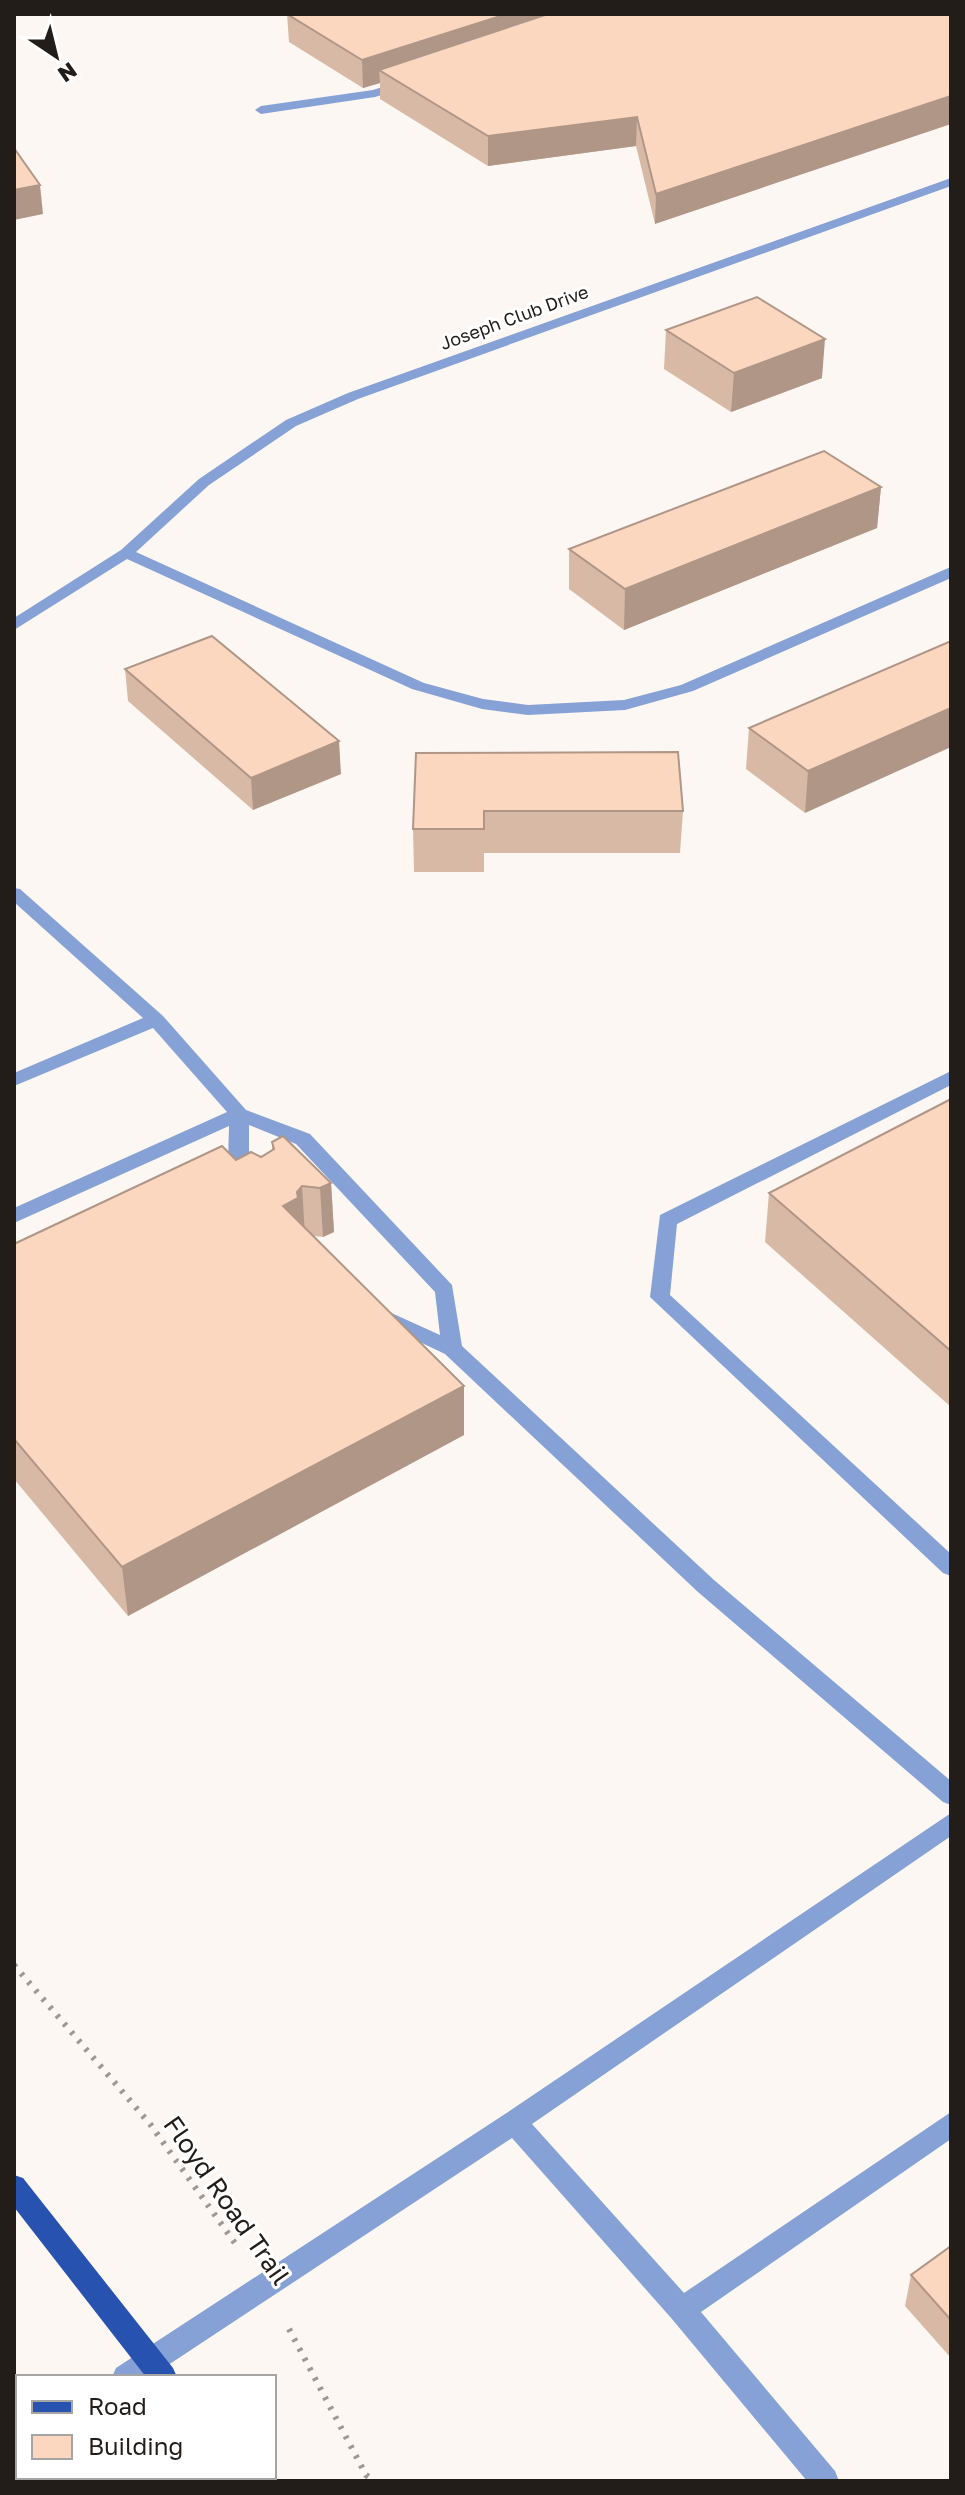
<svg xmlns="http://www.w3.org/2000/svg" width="965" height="2495" viewBox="0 0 965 2495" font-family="'Golos Text',sans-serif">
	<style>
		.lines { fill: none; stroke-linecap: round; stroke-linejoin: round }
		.path { stroke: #9e9894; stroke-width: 6; stroke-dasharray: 3 8; stroke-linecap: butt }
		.minor { fill: #85a1d5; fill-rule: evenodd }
		.major { fill: #2752b0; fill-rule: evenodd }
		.wall { fill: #d8b9a5 }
		.shaded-wall { fill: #b09686 }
		.building { fill: #fbd7c0; stroke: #b09686; stroke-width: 2 }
		.labels { text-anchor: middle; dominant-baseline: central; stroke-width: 6; stroke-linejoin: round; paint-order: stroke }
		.far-street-label { font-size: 18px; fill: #221d19; stroke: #fff }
		.near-street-label { font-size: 26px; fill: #221d19; stroke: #fff }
	</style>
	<rect width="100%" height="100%" fill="#fdf7f3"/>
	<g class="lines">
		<!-- path -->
		<g class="path">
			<path d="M 14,1965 L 150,2124 L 237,2246"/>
			<path d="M 289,2329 L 366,2475 L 374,2481"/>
		</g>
		<!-- minor -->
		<g class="minor">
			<path d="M 404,80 L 408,81 L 408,87 L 375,97 L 261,114 L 255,110 L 261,106 L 373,90 Z"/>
			<path d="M 951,178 L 951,186 L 358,399 L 296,426 L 209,485 L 136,552 L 424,683 L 483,699 L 528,705 L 624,700 L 681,685 L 946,569 L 951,567 L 951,578 L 693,691 L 625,710 L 528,715 L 482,709 L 412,689 L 127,559 L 14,630 L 14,618 L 121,550 L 199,479 L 286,420 L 348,393 Z"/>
			<path d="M 14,888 L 20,889 L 163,1016 L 246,1110 L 310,1134 L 452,1285 L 462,1346 L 714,1580 L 951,1781 L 951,1805 L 943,1802 L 698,1592 L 445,1354 L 380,1323 L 377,1318 L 387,1311 L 440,1335 L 435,1292 L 296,1144 L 249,1125 L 249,1167 L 260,1181 L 250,1188 C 223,1180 229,1148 229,1126 L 14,1223 L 14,1208 L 227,1112 L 153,1028 L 14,1086 L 14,1073 L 143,1018 L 14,902 Z"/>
			<path d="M 951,1071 L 951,1085 L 677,1224 L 670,1295 L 951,1554 L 951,1576 L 943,1573 L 650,1297 L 660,1215 Z"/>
			<path d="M 951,1813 L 951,1836 L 532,2124 L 684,2293 L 951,2112 L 951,2139 L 701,2312 L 835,2471 L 839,2481 L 807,2481 L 672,2319 L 512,2138 L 150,2377 L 112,2377 L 116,2368 L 505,2114 Z"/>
			<path d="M 18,2435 L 18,2464 L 14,2466 L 14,2437 Z"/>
		</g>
		<!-- major -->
		<g class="major">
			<path d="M 14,2175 L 23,2178 L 173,2368 L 177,2377 L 146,2377 L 14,2207 Z"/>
			<path d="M 14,2392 L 18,2393 L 18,2424 L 14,2423 Z"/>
			<path d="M 53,2477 L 82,2477 L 84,2481 L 55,2481 Z"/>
			<path d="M 227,2477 L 256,2477 L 258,2481 L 229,2481 Z"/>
		</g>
	</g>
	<!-- wall -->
	<g class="wall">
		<path d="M 287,14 L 951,14 L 655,224 L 636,146 L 488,166 L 380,99 L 380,83 L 363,88 L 289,42 Z"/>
		<path d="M 666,330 L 822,378 L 731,412 L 664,369 Z"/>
		<path d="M 881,487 L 877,528 L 624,630 L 569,589 L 569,549 Z"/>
		<path d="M 951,641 L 805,813 L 746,769 L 749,728 Z"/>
		<path d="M 125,669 L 341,774 L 253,810 L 128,701 Z"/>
		<path d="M 416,753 L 683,811 L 680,853 L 484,853 L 484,872 L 414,872 L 413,829 Z"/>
		<path d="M 951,1099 L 951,1407 L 765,1242 L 769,1193 Z"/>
		<path d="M 272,1142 L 331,1183 L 334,1232 L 323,1237 L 314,1236 L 464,1435 L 128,1616 L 14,1479 L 14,1244 L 236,1160 L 261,1157 L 272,1150 Z"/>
		<path d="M 951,2246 L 951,2358 L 905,2306 L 911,2275 Z"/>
	</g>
	<!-- shaded-wall -->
	<g class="shaded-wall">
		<path d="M 507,14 L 595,14 L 379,70 L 380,83 L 363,88 L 362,60 Z"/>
		<path d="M 951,96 L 951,124 L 655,224 L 656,194 Z"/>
		<path d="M 637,117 L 636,146 L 488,166 L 488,136 Z"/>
		<path d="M 40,185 L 43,214 L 14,220 L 14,190 Z"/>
		<path d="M 825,339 L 822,378 L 731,412 L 734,373 Z"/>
		<path d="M 881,487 L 877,528 L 624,630 L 625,589 Z"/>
		<path d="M 951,708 L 951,747 L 805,813 L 808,771 Z"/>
		<path d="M 339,741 L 341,774 L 253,810 L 251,778 Z"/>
		<path d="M 331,1183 L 334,1232 L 323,1237 L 320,1188 Z"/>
		<path d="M 302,1186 L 305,1235 L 283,1206 Z"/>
		<path d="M 464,1386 L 464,1435 L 128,1616 L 122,1567 Z"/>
	</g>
	<!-- building -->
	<g class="building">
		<path d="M 287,14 L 507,14 L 362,60 Z"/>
		<path d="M 548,14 L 951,14 L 951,96 L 656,194 L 637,117 L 488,136 L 379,70 Z"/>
		<path d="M 14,148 L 40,185 L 14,190 Z"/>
		<path d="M 757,297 L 825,339 L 734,373 L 666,330 Z"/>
		<path d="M 824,451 L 881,487 L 625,589 L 569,549 Z"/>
		<path d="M 212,636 L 339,741 L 251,778 L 125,669 Z"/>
		<path d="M 951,641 L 951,708 L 808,771 L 749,728 Z"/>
		<path d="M 678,752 L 683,811 L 484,811 L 484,829 L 413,829 L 416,753 Z"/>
		<path d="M 951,1099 L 951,1351 L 769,1193 Z"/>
		<path d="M 283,1136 L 331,1183 L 320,1188 L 302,1186 L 297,1192 L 298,1198 L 283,1206 L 464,1386 L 122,1567 L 14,1439 L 14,1244 L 222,1146 L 236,1160 L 251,1152 L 261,1157 L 274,1149 L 272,1142 Z"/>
		<path d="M 951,2246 L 951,2320 L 911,2275 Z"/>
	</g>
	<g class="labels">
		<!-- far-street labels -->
		<g class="far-street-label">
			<text transform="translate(514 317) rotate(-20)">Joseph Club Drive</text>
		</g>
		<!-- near-street labels -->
		<g class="near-street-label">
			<text transform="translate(227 2200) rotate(55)">Floyd Road Trail</text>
		</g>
	</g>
	<!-- border -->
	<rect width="965" height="2495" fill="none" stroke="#221d19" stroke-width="32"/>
	<!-- legend -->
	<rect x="16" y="2375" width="260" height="104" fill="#ffffff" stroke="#a7a5a3" stroke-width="2"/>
	<rect x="32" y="2401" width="40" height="12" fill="#2752b0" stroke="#a7a5a3" stroke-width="2"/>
	<text x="88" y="2415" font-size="24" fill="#221d19">Road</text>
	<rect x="32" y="2435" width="40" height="24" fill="#fbd7c0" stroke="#a7a5a3" stroke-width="2"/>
	<text x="88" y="2455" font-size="24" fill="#221d19">Building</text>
	<!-- north arrow -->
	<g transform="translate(56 56) rotate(145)" stroke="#ffffff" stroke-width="6" paint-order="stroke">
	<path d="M0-6L14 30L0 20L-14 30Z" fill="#221d19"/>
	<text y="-12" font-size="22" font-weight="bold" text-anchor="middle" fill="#221d19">N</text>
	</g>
</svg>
